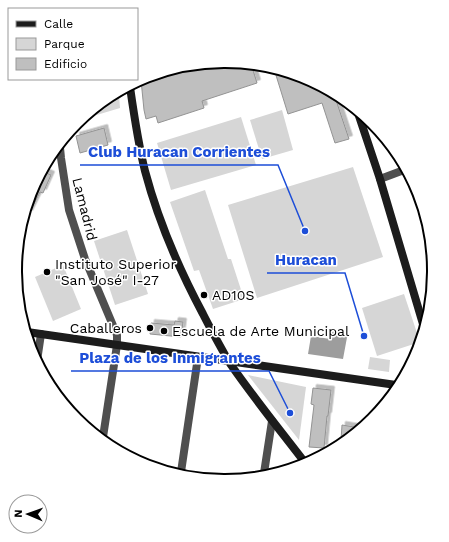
<svg xmlns="http://www.w3.org/2000/svg" width="449" height="542" viewBox="0 0 449 542" font-family="'Work Sans',sans-serif">
	<style>
		.green { fill: #d6d6d6 }
		.water { fill: #9d9d9d }
		.building { fill: #bfbfbf; stroke: #939393; filter: url(#shadow) }
		.lines { fill: none; stroke-linecap: round; stroke-linejoin: round }
		.street { stroke: #4f4f4f; stroke-width: 8 }
		.secondary { stroke: #1c1c1c; stroke-width: 8 }
		.poi-dot { fill: #000; stroke: #fff; stroke-width: 1.5 }
		.labels { text-anchor: middle; dominant-baseline: central; stroke-width: 3; stroke-linejoin: round; paint-order: stroke }
		.street-label { font-size: 14px; fill: #000; stroke: #fff }
		.poi-label { font-size: 14px; fill: #000; stroke: #fff; text-anchor: start }
		.rim { fill: none; stroke: #000; stroke-width: 2 }
		.leader { fill: none; stroke: #1d4ed8; stroke-width: 1.5 }
		.callout-dot { fill: #1d4ed8; stroke: #fff; stroke-width: 1.5 }
		.callout-label { font-size: 15px; text-anchor: middle; font-weight: bold; fill: #1d4ed8; stroke: #fff; stroke-width: 3; stroke-linejoin: round; paint-order: stroke }
	</style>
	<defs>
		<filter id="shadow"><feDropShadow dx="3.5" dy="-3.5" stdDeviation="0" flood-color="#0004"/></filter>
	</defs>
	<rect width="100%" height="100%" fill="#fff"/>
	<!-- green -->
	<g class="green">
		<path d="M 119,95 L 120,108 L 80,120 Z"/>
		<path d="M 282,110 L 293,150 L 262,159 L 250,120 Z"/>
		<path d="M 241,117 L 256,165 L 171,190 L 157,143 Z"/>
		<path d="M 353,167 L 383,257 L 257,298 L 228,205 Z"/>
		<path d="M 205,190 L 228,259 L 231,259 L 244,299 L 213,309 L 199,270 L 194,271 L 170,202 Z"/>
		<path d="M 127,230 L 148,294 L 115,305 L 94,241 Z"/>
		<path d="M 63,265 L 81,309 L 53,321 L 35,277 Z"/>
		<path d="M 404,294 L 420,342 L 377,356 L 362,308 Z"/>
		<path d="M 370,357 L 390,360 L 389,372 L 368,369 Z"/>
		<path d="M 248,375 L 306,387 L 299,440 Z"/>
	</g>
	<!-- water -->
	<path class="water" d="M 337,330 L 348,332 L 343,359 L 308,354 L 311,336 L 330,339 L 332,332 Z"/>
	<!-- building -->
	<g class="building">
		<path d="M 225,62 L 252,67 L 257,83 L 202,101 L 204,108 L 158,123 L 156,116 L 146,119 L 144,110 L 141,80 L 145,77 Z"/>
		<path d="M 275,72 L 305,78 L 335,97 L 349,139 L 335,143 L 322,103 L 288,114 Z"/>
		<path d="M 104,128 L 108,145 L 80,153 L 76,136 Z"/>
		<path d="M 44,172 L 51,175 L 43,193 L 40,192 L 29,214 L 27,213 L 31,191 Z"/>
		<path d="M 175,321 L 183,322 L 181,337 L 150,334 L 151,323 L 174,325 Z"/>
		<path d="M 313,388 L 331,390 L 328,416 L 327,416 L 324,448 L 309,447 L 314,405 L 311,404 Z"/>
		<path d="M 342,425 L 360,428 L 341,440 Z"/>
	</g>
	<g class="lines">
		<!-- street -->
		<g class="street">
			<path d="M 60,148 L 61,158 L 69,210 L 85,259 L 117,335 L 117,345 L 103,437"/>
			<path d="M 380,179 L 404,170"/>
			<path d="M 37,361 L 41,334"/>
			<path d="M 181,472 L 198,357"/>
			<path d="M 264,473 L 272,421"/>
		</g>
		<!-- secondary -->
		<g class="secondary">
			<path d="M 130,87 C 134,115 138,143 145,171 C 158,220 179,269 203,314 C 211,330 220,346 229,362 C 253,397 280,430 306,464"/>
			<path d="M 358,113 L 380,179 L 423,324"/>
			<path d="M 27,332 L 396,385"/>
		</g>
	</g>
	<!-- markers -->
	<g class="poi-dot">
		<circle cx="47" cy="272" r="4"/>
		<circle cx="204" cy="295" r="4"/>
		<circle cx="150" cy="328" r="4"/>
		<circle cx="164" cy="331" r="4"/>
	</g>
	<g class="labels">
		<!-- street labels -->
		<g class="street-label">
			<text transform="translate(85 209) rotate(76)">Lamadrid</text>
		</g>
		<!-- poi labels -->
		<g class="poi-label">
			<text x="55" y="264">Instituto Superior<tspan x="55" dy="16">"San José" I-27</tspan></text>
			<text x="212" y="295">AD10S</text>
			<text x="142" y="328" text-anchor="end">Caballeros</text>
			<text x="172" y="331">Escuela de Arte Municipal</text>
		</g>
	</g>
	<!-- crop -->
	<path d="M0 0H449V542H0ZM224 68H225A202 202 0 0 1 427 270V272A202 202 0 0 1 225 474H224A202 202 0 0 1 22 272V270A202 202 0 0 1 224 68Z" fill="#fff" fill-rule="evenodd"/>
	<path class="rim" d="M224 68H225A202 202 0 0 1 427 270V272A202 202 0 0 1 225 474H224A202 202 0 0 1 22 272V270A202 202 0 0 1 224 68Z"/>
	<!-- callouts -->
	<path class="leader" d="M305 231L278 165H80M364 336L345 273H267M290 413L269 371H71"/>
	<g class="callout-dot">
		<circle cx="305" cy="231" r="4"/>
		<circle cx="364" cy="336" r="4"/>
		<circle cx="290" cy="413" r="4"/>
	</g>
	<g class="callout-label">
		<text x="179" y="157">Club Huracan Corrientes</text>
		<text x="306" y="265">Huracan</text>
		<text x="170" y="363">Plaza de los Inmigrantes</text>
	</g>
	<!-- legend -->
	<rect x="8" y="8" width="130" height="72" fill="#ffffff" stroke="#999999"/>
	<rect x="16" y="21" width="20" height="6" fill="#1c1c1c" stroke="#999999"/>
	<text x="44" y="28" font-size="12" fill="#000000">Calle</text>
	<rect x="16" y="38" width="20" height="12" fill="#d6d6d6" stroke="#999999"/>
	<text x="44" y="48" font-size="12" fill="#000000">Parque</text>
	<rect x="16" y="58" width="20" height="12" fill="#bfbfbf" stroke="#999999"/>
	<text x="44" y="68" font-size="12" fill="#000000">Edificio</text>
	<!-- north arrow -->
	<g transform="translate(28 514) rotate(272)"><circle r="19" fill="#ffffff" stroke="#999999"/>
	<path d="M0-3L7 15L0 10L-7 15Z" fill="#000000"/>
	<text y="-6" font-size="11" font-weight="bold" text-anchor="middle" fill="#000000">N</text>
	</g>
</svg>
